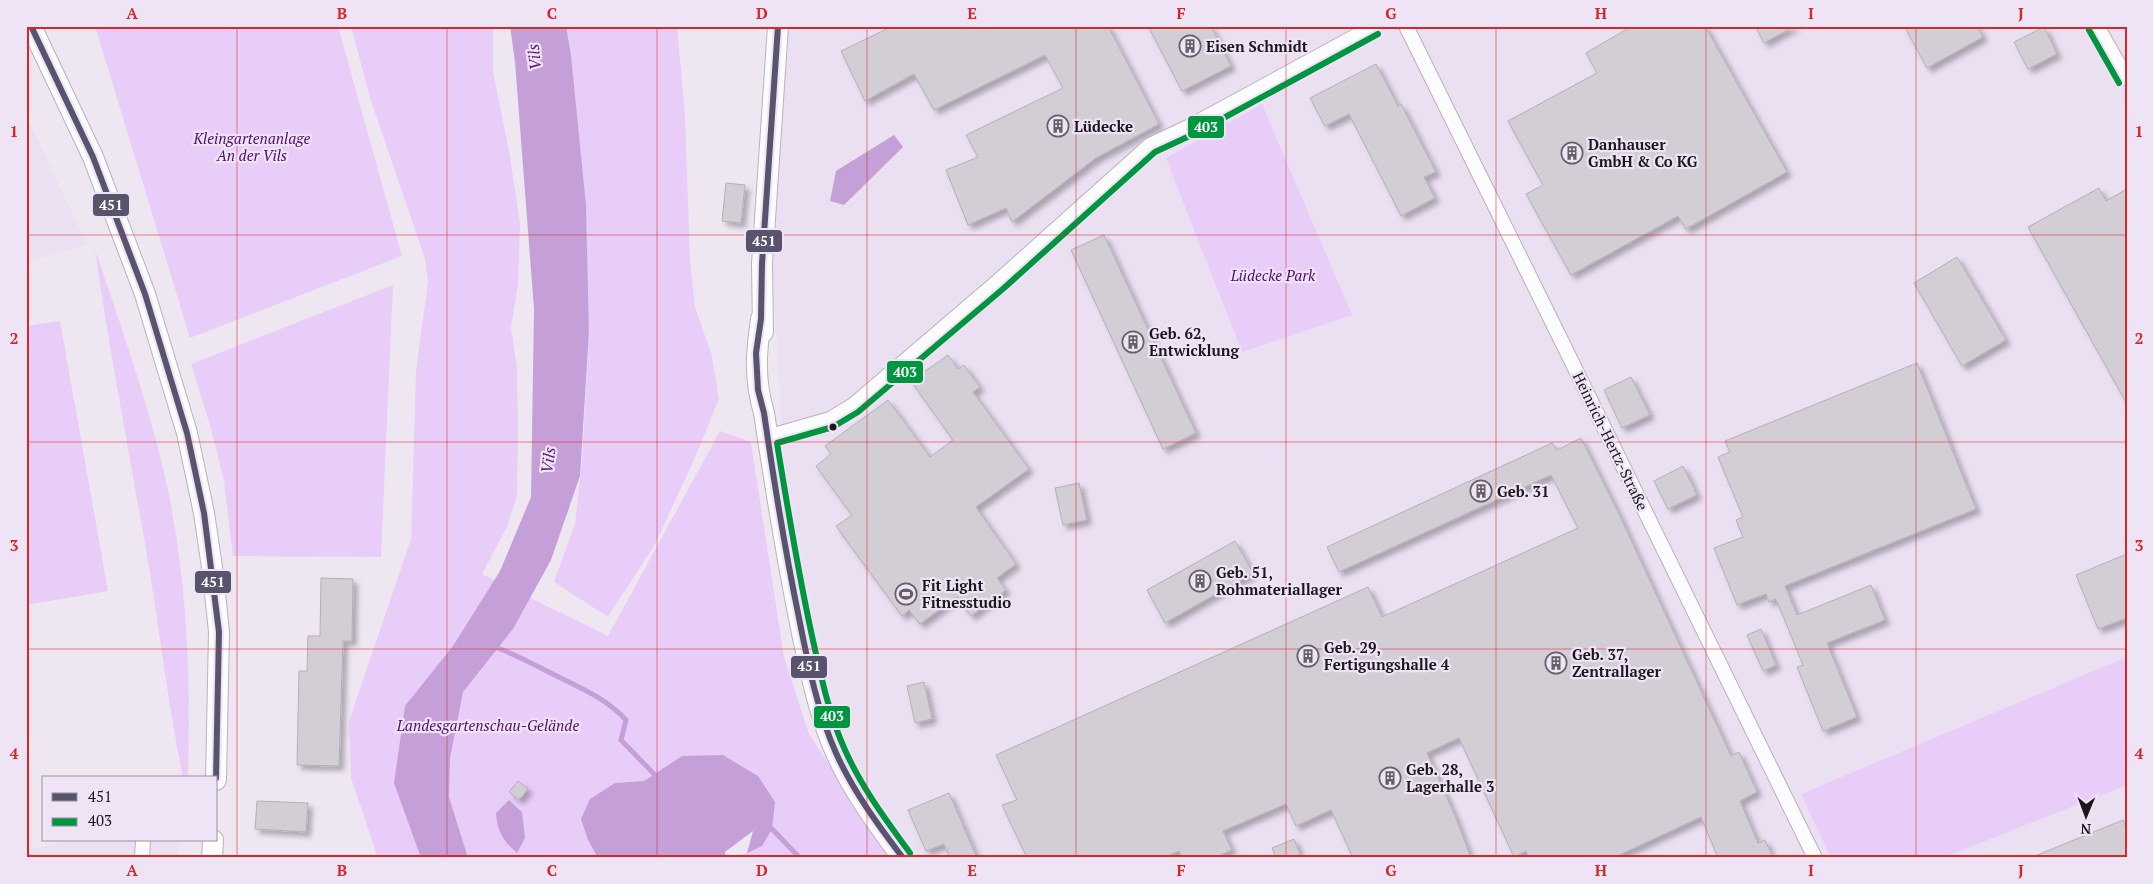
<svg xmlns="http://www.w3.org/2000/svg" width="2153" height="884" viewBox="0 0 2153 884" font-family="'PT Serif',serif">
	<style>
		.built { fill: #ebdff2 }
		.green { fill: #e9cdf9 }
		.water { fill: #c59fd8 }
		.pier { fill: #eee7f2 }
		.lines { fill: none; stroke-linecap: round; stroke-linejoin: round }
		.stream { stroke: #c59fd8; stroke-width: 5 }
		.building { fill: #d3ced6; stroke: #b4afb7; filter: url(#shadow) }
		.street-casing { stroke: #b8b3bb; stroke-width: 16 }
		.secondary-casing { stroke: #b8b3bb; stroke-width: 22 }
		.street { stroke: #fcfbfd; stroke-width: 14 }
		.secondary { stroke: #fcfbfd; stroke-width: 20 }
		.bus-1-casing { stroke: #efe3f6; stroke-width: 10 }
		.bus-2-casing { stroke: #efe3f6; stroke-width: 10 }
		.bus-1 { stroke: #59546d; stroke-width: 6 }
		.bus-2 { stroke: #00963f; stroke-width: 6 }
		.grid { fill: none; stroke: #d62828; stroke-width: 1; stroke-opacity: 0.55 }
		.bus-dot { fill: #1b171d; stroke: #efe3f6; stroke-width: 2 }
		.labels { text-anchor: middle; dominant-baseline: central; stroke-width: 4.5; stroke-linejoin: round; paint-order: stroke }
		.poi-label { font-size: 15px; font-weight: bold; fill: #1b171d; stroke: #efe3f6; text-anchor: start }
		.park-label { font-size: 15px; font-style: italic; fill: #520d6d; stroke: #efe3f6 }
		.street-label { font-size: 15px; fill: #1b171d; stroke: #efe3f6 }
		.water-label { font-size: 16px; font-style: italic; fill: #581673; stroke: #efe3f6 }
		.line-badge { stroke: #efe3f6; stroke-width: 2 }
		.badge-label { font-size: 14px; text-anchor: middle; font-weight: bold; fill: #fff }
		.neatline { fill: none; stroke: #d62828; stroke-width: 2 }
		.grid-label { font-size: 16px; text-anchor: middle; font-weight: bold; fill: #d62828 }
	</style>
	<defs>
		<filter id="shadow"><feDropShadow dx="4.5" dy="4.5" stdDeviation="2.5" flood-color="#0004"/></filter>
	</defs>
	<rect width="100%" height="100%" fill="#eee7f2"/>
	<!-- built -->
	<g class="built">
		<path d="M 789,26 L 2127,26 L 2127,858 L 910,858 L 872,809 L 819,672 L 784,471 L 772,256 Z"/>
		<path d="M 26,115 L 87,245 L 26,262 Z"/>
		<path d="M 72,840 L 180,840 L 178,858 L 26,858 L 26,850 Z"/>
	</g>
	<!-- green -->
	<g class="green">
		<path d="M 95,26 L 338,26 L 402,256 L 190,338 Z"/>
		<path d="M 351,26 L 493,26 L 493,72 L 509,151 L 520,223 L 518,285 L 511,328 L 517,367 L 518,434 L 517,496 L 507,527 L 482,574 L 608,636 L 720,431 L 751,442 L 784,657 L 809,734 L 863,816 L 895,858 L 378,858 L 351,778 L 349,721 L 411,539 L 416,371 L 428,282 L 425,259 L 370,98 Z"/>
		<path d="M 566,26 L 677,26 L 685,115 L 690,260 L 695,307 L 712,356 L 719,399 L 694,460 L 655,544 L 608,617 L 554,582 L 575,524 L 582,461 L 589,331 L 586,205 L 571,55 Z"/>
		<path d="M 1262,104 L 1352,315 L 1242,352 L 1166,158 Z"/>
		<path d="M 95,250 C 120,323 146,396 164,472 C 187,572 191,675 188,778 L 183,778 C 167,699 158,618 144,538 C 127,442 109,347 95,250 Z"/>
		<path d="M 393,285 L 381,557 L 233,556 L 224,481 L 211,429 L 191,364 Z"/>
		<path d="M 60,321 L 108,591 L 26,605 L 26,326 Z"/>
		<path d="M 2127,657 L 2127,785 L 1942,858 L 1831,858 L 1801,794 Z"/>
	</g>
	<!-- water -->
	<g class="water">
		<path d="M 510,26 L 566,26 L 571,55 L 586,205 L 589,331 L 580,476 L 551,560 L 513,629 L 463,692 L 450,758 L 449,797 L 468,858 L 421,858 L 394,783 L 405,706 L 453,646 L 500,571 L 531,497 L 534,309 L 515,62 Z"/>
		<path d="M 894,135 L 903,147 L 844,205 L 830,201 L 836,171 Z"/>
		<path d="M 723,755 L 758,776 L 775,802 L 772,829 L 762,846 L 737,858 L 598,858 L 588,840 L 581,819 L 590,799 L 615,783 L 644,781 L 682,756 Z"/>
		<path d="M 509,800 L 522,812 L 525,838 L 517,853 C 503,841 497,831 496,813 Z"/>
	</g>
	<!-- pier -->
	<path class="pier" d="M 753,831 L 747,853 L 737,858 L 726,858 L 725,852 Z"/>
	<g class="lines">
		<!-- stream -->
		<g class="stream">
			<path d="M 492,646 C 510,652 525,660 541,668 C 571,684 603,695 626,720 L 621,740 L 654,774"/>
			<path d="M 772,829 L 800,858"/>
		</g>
	</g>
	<!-- building -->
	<g class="building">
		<path d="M 893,26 L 1108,26 L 1159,124 L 1096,158 L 1012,222 L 1006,208 L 968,225 L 946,170 L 978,157 L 966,135 L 1063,88 L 1045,55 L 934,110 L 914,74 L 865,101 L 841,51 Z"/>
		<path d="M 1148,26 L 1211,26 L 1231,66 L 1182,91 Z"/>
		<path d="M 1632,26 L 1705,26 L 1787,172 L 1686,229 L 1678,216 L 1571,275 L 1526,194 L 1543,185 L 1508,121 L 1597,73 L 1586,53 Z"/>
		<path d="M 1755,26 L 1795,26 L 1764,43 Z"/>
		<path d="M 1904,26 L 1977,26 L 1983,37 L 1927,68 Z"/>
		<path d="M 2044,27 L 2057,54 L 2028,69 L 2014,42 Z"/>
		<path d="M 1376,64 L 1398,106 L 1401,104 L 1436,172 L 1424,177 L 1435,198 L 1401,216 L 1349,114 L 1325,126 L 1310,98 Z"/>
		<path d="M 726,183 L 745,185 L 741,223 L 722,221 Z"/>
		<path d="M 2099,188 L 2106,201 L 2127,189 L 2127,404 L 2028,227 Z"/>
		<path d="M 1104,235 L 1196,433 L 1163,449 L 1071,250 Z"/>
		<path d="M 1957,257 L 2006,340 L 1962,366 L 1914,283 Z"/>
		<path d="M 948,355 L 958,369 L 964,365 L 980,387 L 973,392 L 1029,469 L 976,507 L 1016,564 L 997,578 L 1006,590 L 971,616 L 957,597 L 920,624 L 909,610 L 902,616 L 836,526 L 852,515 L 816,466 L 831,454 L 825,446 L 888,400 L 930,457 L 953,440 L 911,381 Z"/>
		<path d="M 1917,363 L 1976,509 L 1785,586 L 1797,615 L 1871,585 L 1885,620 L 1827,643 L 1857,717 L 1823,731 L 1797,667 L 1803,665 L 1776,599 L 1769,602 L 1766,594 L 1737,605 L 1714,548 L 1743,537 L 1736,520 L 1743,517 L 1718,457 L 1730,452 L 1725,441 Z"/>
		<path d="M 1631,377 L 1650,415 L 1622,428 L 1604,390 Z"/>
		<path d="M 1581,438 L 1619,514 L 1731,756 L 1739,752 L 1757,792 L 1740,801 L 1758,843 L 1765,840 L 1773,858 L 1718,858 L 1701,817 L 1613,858 L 1529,858 L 1526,851 L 1514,857 L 1459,738 L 1427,753 L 1455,816 L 1471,858 L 1353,858 L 1331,810 L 1296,826 L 1286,804 L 1223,831 L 1232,850 L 1214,858 L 1182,858 L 1179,851 L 1163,858 L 1027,858 L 1002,805 L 1017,800 L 996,755 L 1368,587 L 1382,617 L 1578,528 L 1551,475 L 1339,572 L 1327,547 L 1552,443 L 1557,450 Z"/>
		<path d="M 1683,466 L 1697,495 L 1668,509 L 1654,481 Z"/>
		<path d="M 1079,483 L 1087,520 L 1063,525 L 1055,488 Z"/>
		<path d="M 1235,541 L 1253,573 L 1165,623 L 1147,590 Z"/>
		<path d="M 2127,554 L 2127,618 L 2098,629 L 2076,575 Z"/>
		<path d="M 321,578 L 353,579 L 352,641 L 343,641 L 339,766 L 297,765 L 299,671 L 307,671 L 308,636 L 320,636 Z"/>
		<path d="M 1761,629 L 1776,665 L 1763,671 L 1747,635 Z"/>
		<path d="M 924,682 L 932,719 L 915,723 L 907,686 Z"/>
		<path d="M 518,781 L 528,789 L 519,800 L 509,792 Z"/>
		<path d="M 949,793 L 977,858 L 950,858 L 944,844 L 926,851 L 908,810 Z"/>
		<path d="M 257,801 L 308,803 L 306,832 L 255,829 Z"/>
		<path d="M 2123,820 L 2127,830 L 2127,858 L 2030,858 Z"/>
		<path d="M 1294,839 L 1300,854 L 1292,858 L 1276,858 L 1272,848 Z"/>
	</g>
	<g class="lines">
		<!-- street casing -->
		<g class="street-casing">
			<g id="street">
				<path d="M 1406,26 L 1563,344 L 1815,858"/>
				<path d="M 2097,26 L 2127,79"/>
				<path d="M 767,437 L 830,419 L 853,405 L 998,281 L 1150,145 L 1192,125 L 1374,26"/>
				<path d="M 142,858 L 143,840"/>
			</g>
		</g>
		<!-- secondary casing -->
		<g class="secondary-casing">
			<g id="secondary">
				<path d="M 31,26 L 93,157 L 145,294 L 187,433 L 204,513 L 213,574 L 219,632 L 216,780"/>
				<path d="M 761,319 C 756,353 754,379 764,413 C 775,486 787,560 802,633 C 811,674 819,715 836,753 C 853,791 878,825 903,858"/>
				<path d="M 763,332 L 762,264 L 778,26"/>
				<path d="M 212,858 L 213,840"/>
			</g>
		</g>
		<!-- street -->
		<use href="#street" class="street"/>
		<!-- secondary -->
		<use href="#secondary" class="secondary"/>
		<!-- bus-1 casing -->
		<g class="bus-1-casing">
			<g id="bus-1">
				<path d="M 31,26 L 93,157 L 145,294 L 187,433 L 204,513 L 219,632 L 216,778"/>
				<path d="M 778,26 L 762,264 L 761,319 L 756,353 L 758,390 L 764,413 C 774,482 785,550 799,618 C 808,663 817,710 836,753 C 853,791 878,825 903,858"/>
			</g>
		</g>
		<!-- bus-2 casing -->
		<g class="bus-2-casing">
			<g id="bus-2">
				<path d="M 2089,30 L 2119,83"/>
				<path d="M 910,853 C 886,820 862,788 845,750 C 830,717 822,681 814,645 C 799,578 788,511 777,443 L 833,427 L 858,412 L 1004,288 L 1155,152 L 1196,133 L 1378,34"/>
			</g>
		</g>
		<!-- bus-1 -->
		<use href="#bus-1" class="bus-1"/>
		<!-- bus-2 -->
		<use href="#bus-2" class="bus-2"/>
	</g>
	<!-- grid -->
	<path class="grid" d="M 237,26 L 237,858M 447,26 L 447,858M 657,26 L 657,858M 867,26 L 867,858M 1076,26 L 1076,858M 1286,26 L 1286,858M 1496,26 L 1496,858M 1706,26 L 1706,858M 1916,26 L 1916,858M 26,235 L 2127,235M 26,442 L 2127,442M 26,649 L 2127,649"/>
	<!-- icons -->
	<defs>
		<g id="building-ring" transform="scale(1.125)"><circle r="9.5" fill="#efe3f6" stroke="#656068" stroke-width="1.5"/><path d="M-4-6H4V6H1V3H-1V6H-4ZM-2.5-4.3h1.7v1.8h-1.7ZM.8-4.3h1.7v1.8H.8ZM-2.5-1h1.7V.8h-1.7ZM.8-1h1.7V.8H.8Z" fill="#656068"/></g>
		<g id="stadium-ring" transform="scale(1.125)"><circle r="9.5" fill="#efe3f6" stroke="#656068" stroke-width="1.5"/><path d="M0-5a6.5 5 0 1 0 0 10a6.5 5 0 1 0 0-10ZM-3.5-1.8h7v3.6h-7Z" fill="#656068"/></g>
	</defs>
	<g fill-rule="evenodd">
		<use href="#building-ring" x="1190" y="46"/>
		<use href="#building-ring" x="1058" y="126"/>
		<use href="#building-ring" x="1572" y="153"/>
		<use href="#building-ring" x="1133" y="342"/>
		<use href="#building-ring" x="1481" y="491"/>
		<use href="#building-ring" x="1200" y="581"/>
		<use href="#stadium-ring" x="906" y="594"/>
		<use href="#building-ring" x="1308" y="656"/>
		<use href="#building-ring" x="1556" y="663"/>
		<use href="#building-ring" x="1390" y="778"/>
	</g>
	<!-- markers -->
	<circle class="bus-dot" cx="833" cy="427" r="4.5"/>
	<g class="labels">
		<!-- poi labels -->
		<g class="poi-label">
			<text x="1206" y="46">Eisen Schmidt</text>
			<text x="1074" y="126">Lüdecke</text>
			<text x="1588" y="144">Danhauser<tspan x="1588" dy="17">GmbH &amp; Co KG</tspan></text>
			<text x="1149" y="333">Geb. 62,<tspan x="1149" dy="17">Entwicklung</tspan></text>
			<text x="1497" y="491">Geb. 31</text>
			<text x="1216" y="572">Geb. 51,<tspan x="1216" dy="17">Rohmateriallager</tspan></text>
			<text x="922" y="585">Fit Light<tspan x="922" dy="17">Fitnesstudio</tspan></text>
			<text x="1324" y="647">Geb. 29,<tspan x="1324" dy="17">Fertigungshalle 4</tspan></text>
			<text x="1572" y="654">Geb. 37,<tspan x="1572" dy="17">Zentrallager</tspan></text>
			<text x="1406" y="769">Geb. 28,<tspan x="1406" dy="17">Lagerhalle 3</tspan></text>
		</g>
		<!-- park labels -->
		<g class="park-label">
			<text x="252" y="138">Kleingartenanlage<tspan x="252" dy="17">An der Vils</tspan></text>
			<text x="1273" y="275">Lüdecke Park</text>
			<text x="488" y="725">Landesgartenschau-Gelände</text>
		</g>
		<!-- street labels -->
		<g class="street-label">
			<text transform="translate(1611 441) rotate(64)">Heinrich-Hertz-Straße</text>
		</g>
		<!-- water labels -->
		<g class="water-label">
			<text transform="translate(534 57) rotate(-96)">Vils</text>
			<text transform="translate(548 460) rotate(-82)">Vils</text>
		</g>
	</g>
	<g class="line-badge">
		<rect x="1187" y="115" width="38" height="24" rx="5" fill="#00963f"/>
		<rect x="92" y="193" width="38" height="24" rx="5" fill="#59546d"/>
		<rect x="745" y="229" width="38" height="24" rx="5" fill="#59546d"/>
		<rect x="886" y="360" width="38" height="24" rx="5" fill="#00963f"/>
		<rect x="194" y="570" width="38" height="24" rx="5" fill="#59546d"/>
		<rect x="790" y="655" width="38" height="24" rx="5" fill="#59546d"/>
		<rect x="813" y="705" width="38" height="24" rx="5" fill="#00963f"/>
	</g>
	<g class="badge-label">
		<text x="1206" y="132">403</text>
		<text x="111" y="210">451</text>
		<text x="764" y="246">451</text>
		<text x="905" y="377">403</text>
		<text x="213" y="587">451</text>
		<text x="809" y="671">451</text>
		<text x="832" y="721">403</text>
	</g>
	<!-- border -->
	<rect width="2153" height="884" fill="none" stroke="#efe3f6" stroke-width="55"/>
	<!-- legend -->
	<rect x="42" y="776" width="175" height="65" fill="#efe3f6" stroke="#9a919f"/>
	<rect x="52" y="793" width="25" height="8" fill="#59546d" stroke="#9a919f"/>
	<text x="88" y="802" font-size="15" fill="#1b171d">451</text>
	<rect x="52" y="818" width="25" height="8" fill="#00963f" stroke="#9a919f"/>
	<text x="88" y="826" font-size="15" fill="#1b171d">403</text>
	<!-- north arrow -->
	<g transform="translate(2086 816) rotate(181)" stroke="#efe3f6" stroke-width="4" paint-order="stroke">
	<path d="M0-4L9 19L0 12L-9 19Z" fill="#1b171d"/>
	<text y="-8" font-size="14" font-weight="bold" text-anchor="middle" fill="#1b171d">N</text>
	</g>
	<rect x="28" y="28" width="2098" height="828" class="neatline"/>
	<g class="grid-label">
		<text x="132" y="19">A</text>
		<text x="342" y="19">B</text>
		<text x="552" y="19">C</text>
		<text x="762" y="19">D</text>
		<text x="972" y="19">E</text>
		<text x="1181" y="19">F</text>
		<text x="1391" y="19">G</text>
		<text x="1601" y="19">H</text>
		<text x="1811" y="19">I</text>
		<text x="2021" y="19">J</text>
		<text x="14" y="137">1</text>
		<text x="2139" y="137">1</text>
		<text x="14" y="344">2</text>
		<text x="2139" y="344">2</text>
		<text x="14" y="551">3</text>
		<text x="2139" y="551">3</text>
		<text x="14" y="759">4</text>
		<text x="2139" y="759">4</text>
		<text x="132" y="876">A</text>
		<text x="342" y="876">B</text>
		<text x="552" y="876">C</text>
		<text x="762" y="876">D</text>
		<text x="972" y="876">E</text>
		<text x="1181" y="876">F</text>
		<text x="1391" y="876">G</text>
		<text x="1601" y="876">H</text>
		<text x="1811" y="876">I</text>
		<text x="2021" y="876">J</text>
	</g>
</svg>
